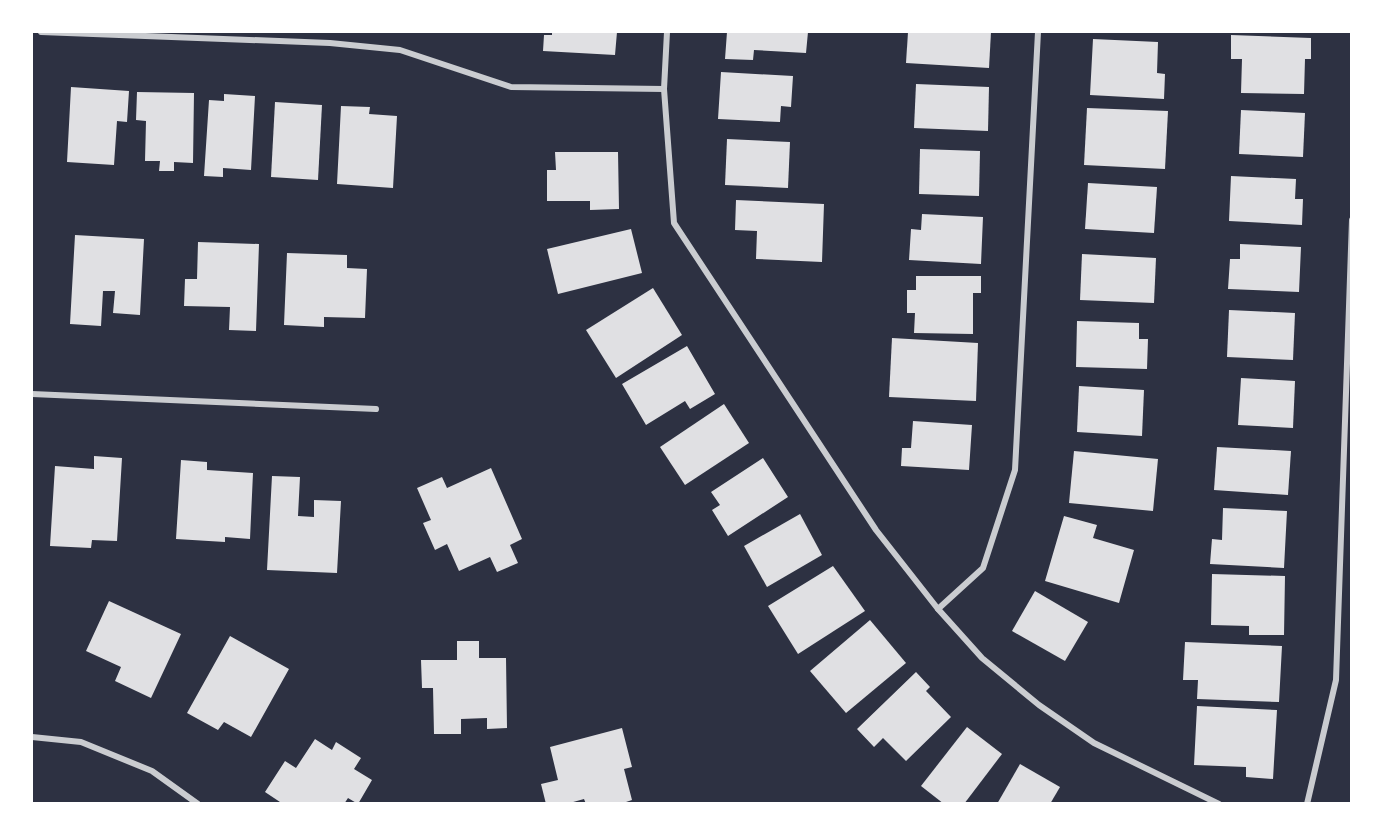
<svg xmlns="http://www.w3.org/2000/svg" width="1383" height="835" viewBox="0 0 1383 835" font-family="Overpass,sans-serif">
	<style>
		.building { fill: #e0e0e3 }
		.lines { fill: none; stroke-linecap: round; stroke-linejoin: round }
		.minor { stroke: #caccd0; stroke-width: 6 }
	</style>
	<rect width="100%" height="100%" fill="#2d3142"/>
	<!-- building -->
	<g class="building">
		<path d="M 552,32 L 617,32 L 615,55 L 543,51 L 544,35 L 552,35 Z"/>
		<path d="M 727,32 L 808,32 L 806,53 L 754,50 L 753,60 L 725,59 Z"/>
		<path d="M 908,32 L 991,32 L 989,68 L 906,63 Z"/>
		<path d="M 1231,35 L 1311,38 L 1311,59 L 1305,59 L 1304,94 L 1241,93 L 1242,59 L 1231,59 Z"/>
		<path d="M 1093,39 L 1158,42 L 1157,73 L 1165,74 L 1164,99 L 1090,95 Z"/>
		<path d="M 721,72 L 793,76 L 791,107 L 781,106 L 780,122 L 718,119 Z"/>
		<path d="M 916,84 L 989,87 L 988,131 L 914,128 Z"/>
		<path d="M 71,87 L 129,91 L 127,122 L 117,121 L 114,165 L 67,162 Z"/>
		<path d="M 137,92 L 194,93 L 193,163 L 174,162 L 174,171 L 159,171 L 160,161 L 145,161 L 146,121 L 136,120 Z"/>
		<path d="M 224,94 L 255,96 L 251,170 L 223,168 L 223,177 L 204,176 L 209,100 L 224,101 Z"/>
		<path d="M 275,102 L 322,105 L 318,180 L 271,177 Z"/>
		<path d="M 341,106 L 370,107 L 369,114 L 397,116 L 393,188 L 337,184 Z"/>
		<path d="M 1087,108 L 1168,111 L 1165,169 L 1084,165 Z"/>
		<path d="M 1241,110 L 1305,113 L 1303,157 L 1239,154 Z"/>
		<path d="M 727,139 L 790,142 L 788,188 L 725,185 Z"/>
		<path d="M 920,149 L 980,151 L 979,196 L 919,194 Z"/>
		<path d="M 555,152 L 618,152 L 619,209 L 590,210 L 590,201 L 547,201 L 547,170 L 556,170 Z"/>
		<path d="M 1231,176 L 1296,179 L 1295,199 L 1303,199 L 1302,225 L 1229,221 Z"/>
		<path d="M 1088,183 L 1157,187 L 1154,233 L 1085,229 Z"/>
		<path d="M 736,200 L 824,204 L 822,262 L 756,259 L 757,231 L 735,230 Z"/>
		<path d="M 922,214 L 983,217 L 981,264 L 909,260 L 911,229 L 921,230 Z"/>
		<path d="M 631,229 L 642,273 L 558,294 L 547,249 Z"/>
		<path d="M 75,235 L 144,239 L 140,315 L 113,313 L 115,291 L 103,291 L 101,326 L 70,324 Z"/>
		<path d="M 198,242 L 259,244 L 256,331 L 229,330 L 230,307 L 184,306 L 185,279 L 197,279 Z"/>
		<path d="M 1240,244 L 1301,247 L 1299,292 L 1228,289 L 1230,259 L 1240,259 Z"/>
		<path d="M 287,253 L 347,255 L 347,268 L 367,269 L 365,318 L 324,317 L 324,327 L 284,325 Z"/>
		<path d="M 1082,254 L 1156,258 L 1154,303 L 1080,300 Z"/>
		<path d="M 916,276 L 981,276 L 981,293 L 973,293 L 973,334 L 914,333 L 915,313 L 907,313 L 907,290 L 916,290 Z"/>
		<path d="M 653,288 L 682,335 L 616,378 L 586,330 Z"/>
		<path d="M 1229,310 L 1295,313 L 1293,360 L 1227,357 Z"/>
		<path d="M 1077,321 L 1139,323 L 1139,339 L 1148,339 L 1147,369 L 1076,367 Z"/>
		<path d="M 892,338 L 978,343 L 976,401 L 889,397 Z"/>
		<path d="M 687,346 L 715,394 L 690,409 L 685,401 L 646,425 L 622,384 Z"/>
		<path d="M 1241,378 L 1295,381 L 1293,428 L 1238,425 Z"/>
		<path d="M 1079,386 L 1144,390 L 1142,436 L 1077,432 Z"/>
		<path d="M 724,404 L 749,443 L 685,485 L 660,447 Z"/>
		<path d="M 913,421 L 972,425 L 969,470 L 901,466 L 902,448 L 911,448 Z"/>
		<path d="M 1217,447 L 1291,451 L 1288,495 L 1214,490 Z"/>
		<path d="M 1074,451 L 1158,459 L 1153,511 L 1069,503 Z"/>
		<path d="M 94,456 L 122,458 L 117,541 L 92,540 L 91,548 L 50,546 L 55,466 L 94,469 Z"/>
		<path d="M 763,458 L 788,497 L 728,536 L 712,510 L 720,505 L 711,492 Z"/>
		<path d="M 181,460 L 207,462 L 207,470 L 253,473 L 250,539 L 225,537 L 225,542 L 176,539 Z"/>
		<path d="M 491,468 L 522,539 L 510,545 L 518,563 L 497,572 L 490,557 L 459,571 L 447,544 L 435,550 L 423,523 L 431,520 L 417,488 L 442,477 L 447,488 Z"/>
		<path d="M 272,476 L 300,477 L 298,516 L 314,517 L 314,500 L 341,501 L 337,573 L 267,570 Z"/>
		<path d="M 1223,508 L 1287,511 L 1284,568 L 1210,564 L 1212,539 L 1222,540 Z"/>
		<path d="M 800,514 L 822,555 L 767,587 L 744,546 Z"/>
		<path d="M 1064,516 L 1097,525 L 1093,538 L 1134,550 L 1119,603 L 1045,581 Z"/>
		<path d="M 833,566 L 865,611 L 798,654 L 768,606 Z"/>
		<path d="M 1212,574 L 1285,576 L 1284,635 L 1249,635 L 1249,626 L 1211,625 Z"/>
		<path d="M 1035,591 L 1088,622 L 1065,661 L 1012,631 Z"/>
		<path d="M 109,601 L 181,634 L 151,698 L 115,681 L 121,667 L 86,651 Z"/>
		<path d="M 870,620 L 906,663 L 846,713 L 810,671 Z"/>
		<path d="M 230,636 L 289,669 L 251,737 L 224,722 L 218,730 L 187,713 Z"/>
		<path d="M 457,641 L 479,641 L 479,658 L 506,658 L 507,728 L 487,729 L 487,718 L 461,719 L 461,734 L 434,734 L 433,688 L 422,688 L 421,660 L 457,660 Z"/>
		<path d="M 1185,642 L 1282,646 L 1279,702 L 1197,699 L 1198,680 L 1183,680 Z"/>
		<path d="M 916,672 L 930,687 L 926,691 L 951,717 L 906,761 L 883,738 L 874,747 L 857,729 Z"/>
		<path d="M 1197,706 L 1277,710 L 1273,779 L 1246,777 L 1246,767 L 1194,765 Z"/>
		<path d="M 967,727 L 1002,754 L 964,804 L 944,804 L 921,786 Z"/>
		<path d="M 622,728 L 632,767 L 624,769 L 632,800 L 620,804 L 586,804 L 584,799 L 566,804 L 546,804 L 541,784 L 558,780 L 550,747 Z"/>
		<path d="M 315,739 L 332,750 L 336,742 L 361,758 L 354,769 L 372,780 L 358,804 L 348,798 L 344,804 L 283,804 L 265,792 L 285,761 L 296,768 Z"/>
		<path d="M 1020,764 L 1060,787 L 1050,804 L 997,804 Z"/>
	</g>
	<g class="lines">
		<!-- minor -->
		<g class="minor">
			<path d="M 41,32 L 330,43 L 400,50 L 511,87 L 664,89"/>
			<path d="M 667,32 L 664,89 L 674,223 L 876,530 L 938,609 L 982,658 L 1039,705 L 1094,743 L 1219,804"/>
			<path d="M 32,394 L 376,409"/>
			<path d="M 938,609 L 983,568 L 1015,470 L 1038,32"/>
			<path d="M 32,737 L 81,742 L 152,771 L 198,804"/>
			<path d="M 1307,804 L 1336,680 L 1352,220"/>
		</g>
	</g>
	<!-- border -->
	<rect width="1383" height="835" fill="none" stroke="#ffffff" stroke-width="66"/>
</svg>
